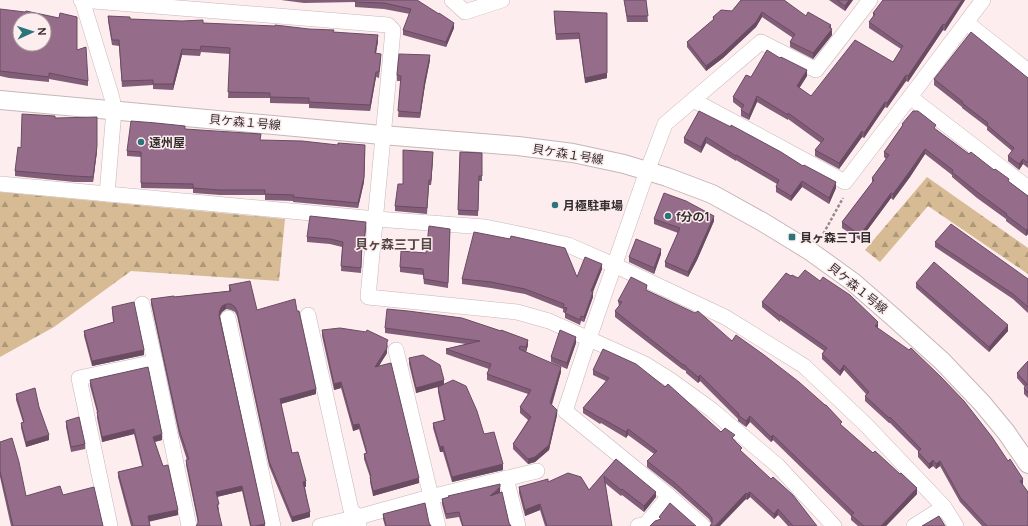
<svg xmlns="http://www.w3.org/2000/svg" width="1028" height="526" viewBox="0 0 1028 526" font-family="Manrope,'Noto Sans JP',sans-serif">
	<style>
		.forest { fill: url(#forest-firs) }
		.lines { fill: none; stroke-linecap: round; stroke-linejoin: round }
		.minor-casing { stroke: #c6b7b8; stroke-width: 16 }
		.tertiary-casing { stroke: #c6b7b8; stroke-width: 20 }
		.path { stroke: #958b8c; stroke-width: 2.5; stroke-dasharray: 3 2; stroke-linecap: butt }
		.minor { stroke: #fff; stroke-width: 15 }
		.tertiary { stroke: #fff; stroke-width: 18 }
		.wall { fill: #815d78 }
		.shaded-wall { fill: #694c61 }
		.building { fill: #966c8b; stroke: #694c61; fill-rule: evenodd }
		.poi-dot { fill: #2a747a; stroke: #fdedee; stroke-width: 1.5 }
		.labels { text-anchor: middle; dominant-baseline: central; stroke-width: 3; stroke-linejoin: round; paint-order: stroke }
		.street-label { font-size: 12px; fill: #332d2e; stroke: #fdedee }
		.poi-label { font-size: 12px; font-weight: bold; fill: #332d2e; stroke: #fdedee; text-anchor: start }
		.neighbourhood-label { font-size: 13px; font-weight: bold; fill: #534647; stroke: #fdedee }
	</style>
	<defs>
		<pattern id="forest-firs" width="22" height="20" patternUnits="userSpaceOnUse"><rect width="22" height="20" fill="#d6bb94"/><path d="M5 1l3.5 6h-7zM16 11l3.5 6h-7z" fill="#ae9879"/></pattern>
	</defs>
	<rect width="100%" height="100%" fill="#fdedee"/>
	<!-- forest -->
	<g class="forest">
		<path d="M 927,177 L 1028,248 L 1028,274 L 928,206 L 880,262 L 865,250 Z"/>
		<path d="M 0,192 L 285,219 L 279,281 L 131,271 L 54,327 L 0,357 Z"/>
	</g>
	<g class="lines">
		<!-- minor casing -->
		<g class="minor-casing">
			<g id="minor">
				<path d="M 81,0 L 388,25 L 393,30 C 384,119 377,208 368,297 L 517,312 L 549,321 L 645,364 L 669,379 L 712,410 L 778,466 L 834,526"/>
				<path d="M 82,0 L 112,98 L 114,110 L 107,194"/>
				<path d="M 452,0 L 465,12 L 502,0"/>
				<path d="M 967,23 L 1028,71"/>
				<path d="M 910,97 L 1028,188"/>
				<path d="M 693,100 L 845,182 L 910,97 L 983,0"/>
				<path d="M 0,184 L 376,219 L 485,227 L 538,238 L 568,245 L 614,265 L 725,317 L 804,366 L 866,425 L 944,507 L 956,526"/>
				<path d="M 142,304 L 155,362 L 189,526"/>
				<path d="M 308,315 L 351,510 L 358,517 L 359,525"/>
				<path d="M 228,318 L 273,526"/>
				<path d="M 396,350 L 438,526"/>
				<path d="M 506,478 L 518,526"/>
				<path d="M 110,526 L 79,378 L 155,362"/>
				<path d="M 320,526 L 358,517 L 430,497 L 537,471"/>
				<path d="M 638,526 L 646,524 L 669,496"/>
				<path d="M 703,526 L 669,496 L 565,411 L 587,344 L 647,171 L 653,156 L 665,124 L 761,42 L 816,70 L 870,0"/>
				<path d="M 914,526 L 944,507"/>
			</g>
		</g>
		<!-- tertiary casing -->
		<g class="tertiary-casing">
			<path id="tertiary" d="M 0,100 L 382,135 L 518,146 L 573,153 L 624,164 L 667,177 L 712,194 L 761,221 L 810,251 L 853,282 L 892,316 L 942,361 L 982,403 L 1006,432 L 1028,464"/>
		</g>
		<!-- path -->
		<path class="path" d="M 821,238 L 843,198"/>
		<!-- minor -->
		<use href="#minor" class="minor"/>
		<!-- tertiary -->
		<use href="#tertiary" class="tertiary"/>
	</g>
	<!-- wall -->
	<g class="wall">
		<path d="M 281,0 L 417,0 L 454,28 L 446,47 L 403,35 L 403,30 L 410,14 L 384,9 L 355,7 L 355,2 L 304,3 Z"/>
		<path d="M 624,0 L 646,0 L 648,22 L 627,22 Z"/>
		<path d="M 741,0 L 806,16 L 831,29 L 832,35 L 813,59 L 790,47 L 790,42 L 793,38 L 762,17 L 756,27 L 723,58 L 706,71 L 687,47 L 687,42 L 713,20 L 713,17 L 732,11 Z"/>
		<path d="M 829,0 L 853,0 L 845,11 Z"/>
		<path d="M 965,0 L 945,31 L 943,30 L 908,82 L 906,81 L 887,108 L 885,107 L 864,138 L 862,137 L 839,169 L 815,156 L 815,150 L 821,143 L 788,119 L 788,120 L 757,102 L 749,120 L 741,116 L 741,110 L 742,109 L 733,102 L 733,97 L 751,77 L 780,58 L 807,76 L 799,88 L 811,96 L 893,62 L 901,49 L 869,28 L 869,22 L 873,17 L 873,13 Z"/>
		<path d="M 0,9 L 77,50 L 88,81 L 88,86 L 49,79 L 49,82 L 9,78 L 0,76 Z"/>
		<path d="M 607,13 L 607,78 L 585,83 L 579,39 L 556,40 L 554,17 Z"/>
		<path d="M 108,16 L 130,19 L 203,23 L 334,32 L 378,41 L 376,53 L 381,59 L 379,78 L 376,77 L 370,111 L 309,108 L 309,104 L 270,103 L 270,98 L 228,98 L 230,54 L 201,52 L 200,56 L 182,55 L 173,90 L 153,89 L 153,85 L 122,87 L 119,46 L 112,45 L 108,21 Z"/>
		<path d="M 430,60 L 425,85 L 420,118 L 398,117 L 401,81 L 397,81 L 397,75 Z"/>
		<path d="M 1028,78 L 1028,168 L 1023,164 L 1019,170 L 1008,161 L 1008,156 L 1012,151 L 987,130 L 987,127 L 962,108 L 962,107 L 934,85 L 934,79 Z"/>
		<path d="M 699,111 L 836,188 L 829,204 L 802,187 L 791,201 L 776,192 L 776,187 L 777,184 L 736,160 L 736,161 L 706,143 L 701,153 L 684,143 L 684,138 Z"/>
		<path d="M 55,118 L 97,151 L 93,182 L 74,182 L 15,176 L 15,171 L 21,148 Z"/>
		<path d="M 902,124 L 936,130 L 969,154 L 1009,182 L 1028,196 L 1028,235 L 1028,234 L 1026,236 L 1006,221 L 1006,219 L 977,198 L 952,177 L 952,175 L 925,154 L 910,177 L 893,200 L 891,198 L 860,240 L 842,228 L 842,222 L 872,183 L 872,178 L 886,159 L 884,157 L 884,152 L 902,126 Z"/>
		<path d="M 185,129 L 260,140 L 365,150 L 364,182 L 358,208 L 293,202 L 293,201 L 265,200 L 265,195 L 220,195 L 193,193 L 193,189 L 141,188 L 141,157 L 127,156 L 127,151 Z"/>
		<path d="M 460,152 L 482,153 L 482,181 L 479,181 L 478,216 L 458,215 Z"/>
		<path d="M 433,158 L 431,185 L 429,185 L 427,214 L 395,211 L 395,206 L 403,184 Z"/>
		<path d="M 654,219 L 714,221 L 697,260 L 688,277 L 665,267 L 665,262 L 678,233 L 654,224 Z"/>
		<path d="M 366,227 L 364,248 L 362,248 L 361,273 L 341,271 L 342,247 L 330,244 L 307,242 L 307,237 Z"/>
		<path d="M 450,229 L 448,288 L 424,284 L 423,275 L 400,272 L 400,267 L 426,253 Z"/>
		<path d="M 935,242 L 1028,279 L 1028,313 L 1013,299 L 935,247 Z"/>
		<path d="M 661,254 L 654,274 L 629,262 L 629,257 Z"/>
		<path d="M 602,269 L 593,292 L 593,297 L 584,322 L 581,321 L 580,325 L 565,318 L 565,313 L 563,312 L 563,309 L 525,294 L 491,288 L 462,284 L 462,279 L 577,277 Z"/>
		<path d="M 791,276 L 878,328 L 1023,485 L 1028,526 L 982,526 L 960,502 L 940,466 L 936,469 L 933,466 L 929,469 L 918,457 L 918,451 L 890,423 L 889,423 L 865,401 L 865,396 L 866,394 L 844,370 L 840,376 L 822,359 L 822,354 L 824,351 L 780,320 L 780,322 L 762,307 L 762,302 Z"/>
		<path d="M 916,283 L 1008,331 L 989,352 L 916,288 Z"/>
		<path d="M 229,285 L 257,310 L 297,311 L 316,394 L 281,404 L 292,453 L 306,487 L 305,487 L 310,517 L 292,522 L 269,466 L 237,316 L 235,312 L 231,310 L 226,309 L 222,312 L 220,316 L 265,526 L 250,526 L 242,491 L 217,497 L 219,510 L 198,523 L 186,465 L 186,460 L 187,460 L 179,435 L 151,304 L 151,299 L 174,297 L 229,291 Z"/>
		<path d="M 647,291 L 732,341 L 842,426 L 917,494 L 886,526 L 858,526 L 851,520 L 851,516 L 773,440 L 771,442 L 750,422 L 746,427 L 738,421 L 738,419 L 700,381 L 698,383 L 686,373 L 686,371 L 682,369 L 615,317 L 615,311 L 619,306 L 618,301 Z"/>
		<path d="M 112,307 L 144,355 L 92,366 L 84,336 L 84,331 L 113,322 Z"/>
		<path d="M 385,328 L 528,345 L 526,352 L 561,372 L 552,405 L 557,415 L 549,450 L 535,462 L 528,464 L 513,449 L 513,444 L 528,420 L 520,413 L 520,407 L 528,394 L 487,380 L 487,374 L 489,369 L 446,354 L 446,349 L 466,344 L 385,333 Z"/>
		<path d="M 322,330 L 388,346 L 387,347 L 387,353 L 379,366 L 419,483 L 373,496 L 370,482 L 370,477 L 364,459 L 364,454 L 366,453 L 359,429 L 353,431 L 341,388 L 334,390 L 322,336 Z"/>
		<path d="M 576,343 L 567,369 L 551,362 L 551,357 Z"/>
		<path d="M 409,358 L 444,384 L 484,434 L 503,470 L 452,482 L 443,452 L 440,452 L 433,428 L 433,423 L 444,421 L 438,392 L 438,387 L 416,393 L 409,364 Z"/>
		<path d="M 1028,361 L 1028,398 L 1024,394 L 1024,388 L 1025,387 L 1017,378 L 1017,373 Z"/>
		<path d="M 593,370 L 721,432 L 735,440 L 742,453 L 817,526 L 788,526 L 778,515 L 774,519 L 750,497 L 747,500 L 746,499 L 711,523 L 709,519 L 675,489 L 647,467 L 647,461 L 654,454 L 628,435 L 626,438 L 601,423 L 600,424 L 583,413 L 583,408 L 606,381 L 593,375 Z"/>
		<path d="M 90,380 L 162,440 L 155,442 L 178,515 L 149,521 L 150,526 L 131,526 L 118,477 L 118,472 L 142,466 L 134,434 L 102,442 L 97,418 L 97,412 L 90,386 Z"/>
		<path d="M 16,394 L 39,407 L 49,440 L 26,447 L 21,428 L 21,423 L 23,422 L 16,400 Z"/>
		<path d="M 66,421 L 85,444 L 85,449 L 71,452 L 66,427 Z"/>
		<path d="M 0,442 L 26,496 L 63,495 L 103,526 L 11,526 L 0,477 Z"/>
		<path d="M 616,459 L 656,497 L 644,512 L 622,495 L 621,496 L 605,483 L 612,526 L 545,526 L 540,510 L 525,516 L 519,493 L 519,487 L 548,482 L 589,490 Z"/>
		<path d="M 500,492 L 500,493 L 509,523 L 511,526 L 462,526 L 459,517 L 446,519 L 442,504 L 442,499 Z"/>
		<path d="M 383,514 L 429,523 L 431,526 L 385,526 L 383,519 Z"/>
	</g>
	<!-- shaded-wall -->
	<g class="shaded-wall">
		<path d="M 849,0 L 853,0 L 845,11 L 845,6 Z"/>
		<path d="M 962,0 L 965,0 L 945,31 L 945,25 Z"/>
		<path d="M 762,12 L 762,17 L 756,27 L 723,58 L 706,71 L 706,66 Z"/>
		<path d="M 454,23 L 454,28 L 446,47 L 446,42 Z"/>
		<path d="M 943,24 L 943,30 L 908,82 L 908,76 Z"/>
		<path d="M 831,25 L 831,31 L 832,29 L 832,35 L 813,59 L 813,53 Z"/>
		<path d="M 378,35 L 378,41 L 375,59 L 375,53 Z"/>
		<path d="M 182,49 L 182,55 L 173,90 L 173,84 Z"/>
		<path d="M 430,55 L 430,60 L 425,85 L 420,118 L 420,113 L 425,79 Z"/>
		<path d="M 807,70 L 807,76 L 797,92 L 797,86 Z"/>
		<path d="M 376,72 L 376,77 L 370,111 L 370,105 Z"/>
		<path d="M 607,73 L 607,78 L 585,83 L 585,78 Z"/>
		<path d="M 906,75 L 906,81 L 887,108 L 887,103 Z"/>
		<path d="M 757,96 L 757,102 L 749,120 L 749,115 Z"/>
		<path d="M 885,102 L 885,107 L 864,138 L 864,133 Z"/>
		<path d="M 862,131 L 862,137 L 839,169 L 839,163 Z"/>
		<path d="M 706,137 L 706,143 L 701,153 L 701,147 Z"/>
		<path d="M 97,146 L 97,151 L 93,182 L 93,177 Z"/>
		<path d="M 925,149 L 925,154 L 910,177 L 893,200 L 893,194 Z"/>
		<path d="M 365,150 L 364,182 L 358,208 L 358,203 Z"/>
		<path d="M 433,152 L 433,158 L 431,185 L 431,180 Z"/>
		<path d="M 1023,159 L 1023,164 L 1019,170 L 1019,164 Z"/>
		<path d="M 802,181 L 802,187 L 791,201 L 791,196 Z"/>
		<path d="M 836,182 L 836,188 L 829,204 L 829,198 Z"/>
		<path d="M 891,193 L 891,198 L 860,240 L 860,235 Z"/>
		<path d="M 714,216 L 714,221 L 697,260 L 688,277 L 688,272 Z"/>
		<path d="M 1028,229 L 1028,234 L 1026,236 L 1026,230 Z"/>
		<path d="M 661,249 L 661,254 L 654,274 L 654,268 Z"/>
		<path d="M 602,264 L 602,269 L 591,296 L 591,291 Z"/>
		<path d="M 593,292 L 593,297 L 584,322 L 584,317 Z"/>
		<path d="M 226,304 L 226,309 L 222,312 L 220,315 L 219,320 L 220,310 L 222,306 Z"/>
		<path d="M 878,322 L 878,328 L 875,326 Z"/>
		<path d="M 1008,325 L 1008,331 L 989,352 L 989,347 Z"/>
		<path d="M 576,337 L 576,343 L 567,369 L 567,363 Z"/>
		<path d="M 528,340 L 528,345 L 526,352 L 526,347 Z"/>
		<path d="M 387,348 L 387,353 L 375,372 L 375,367 Z"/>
		<path d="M 144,350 L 144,355 L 92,366 L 92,361 Z"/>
		<path d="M 844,365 L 844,370 L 840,376 L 840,371 Z"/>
		<path d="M 561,367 L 561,372 L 550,409 L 550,403 Z"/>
		<path d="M 700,375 L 700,381 L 698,383 L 698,377 Z"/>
		<path d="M 444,380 L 444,385 L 416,393 L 416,388 Z"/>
		<path d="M 341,382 L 341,388 L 334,390 L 334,384 Z"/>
		<path d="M 316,389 L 316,394 L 280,404 L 280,399 Z"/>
		<path d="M 557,410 L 557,415 L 549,450 L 535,462 L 528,464 L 528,459 Z"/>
		<path d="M 750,416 L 750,422 L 746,427 L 746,421 Z"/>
		<path d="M 359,424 L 359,429 L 353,431 L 353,425 Z"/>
		<path d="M 134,429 L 134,434 L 102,442 L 102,437 Z"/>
		<path d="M 628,429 L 628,435 L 626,438 L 626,432 Z"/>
		<path d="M 162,434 L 162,440 L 153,442 L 153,437 Z"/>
		<path d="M 49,435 L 49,440 L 26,447 L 26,442 Z"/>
		<path d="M 773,435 L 773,440 L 771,442 L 771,437 Z"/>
		<path d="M 443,446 L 443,452 L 440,452 L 440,447 Z"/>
		<path d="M 933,460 L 933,466 L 929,469 L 929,464 Z"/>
		<path d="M 940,461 L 940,466 L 936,469 L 936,464 Z"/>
		<path d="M 503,464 L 503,470 L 452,482 L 452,477 Z"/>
		<path d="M 419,478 L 419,483 L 373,496 L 373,491 Z"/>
		<path d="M 1023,479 L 1023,485 L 1020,481 Z"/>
		<path d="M 306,481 L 306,487 L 303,487 L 303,482 Z"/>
		<path d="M 242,486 L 242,491 L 216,497 L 216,492 Z"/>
		<path d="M 500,487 L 500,492 L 490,501 L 490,496 Z"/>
		<path d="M 917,488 L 917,494 L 886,526 L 881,526 Z"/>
		<path d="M 656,492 L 656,497 L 644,512 L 644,506 Z"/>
		<path d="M 750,492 L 750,497 L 747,500 L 747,494 Z"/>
		<path d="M 746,493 L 746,499 L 720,526 L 715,526 Z"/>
		<path d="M 540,504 L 540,510 L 525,516 L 525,510 Z"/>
		<path d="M 778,509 L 778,515 L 774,519 L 774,514 Z"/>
		<path d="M 178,510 L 178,515 L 148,522 L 148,516 Z"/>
		<path d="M 310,512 L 310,517 L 292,522 L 292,517 Z"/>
		<path d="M 265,524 L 265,526 L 255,526 Z"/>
	</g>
	<!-- building -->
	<g class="building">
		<path d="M 355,0 L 417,0 L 439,14 L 439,13 L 454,23 L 446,42 L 403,30 L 411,9 L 384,3 L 355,2 Z"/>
		<path d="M 624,0 L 646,0 L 648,16 L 627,16 Z"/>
		<path d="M 741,0 L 784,0 L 806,16 L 808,12 L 831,25 L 829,27 L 832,29 L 813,53 L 790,42 L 795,34 L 762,12 L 756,22 L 723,53 L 706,66 L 687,42 L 714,19 L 713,17 L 721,10 L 732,11 Z"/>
		<path d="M 837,0 L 849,0 L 845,6 Z"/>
		<path d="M 883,0 L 962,0 L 945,25 L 943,24 L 908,76 L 906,75 L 887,103 L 885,102 L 864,133 L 862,131 L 839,163 L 815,150 L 824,139 L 788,113 L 788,115 L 757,96 L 749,115 L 741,110 L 744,105 L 733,97 L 746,75 L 751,77 L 767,50 L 780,58 L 781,57 L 807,70 L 797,86 L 811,96 L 855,40 L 893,62 L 903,46 L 869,22 L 875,14 L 873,13 Z"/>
		<path d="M 0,9 L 25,12 L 26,11 L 59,18 L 60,13 L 77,17 L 77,50 L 86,47 L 88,81 L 49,73 L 49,77 L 9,72 L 0,71 ZM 20,20 L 44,20 L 44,44 L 20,44 Z"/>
		<path d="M 554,11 L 607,13 L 607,73 L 585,78 L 579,33 L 556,34 Z"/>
		<path d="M 108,16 L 130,17 L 130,19 L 182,21 L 203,20 L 203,23 L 275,26 L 275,25 L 309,29 L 334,30 L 333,32 L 378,35 L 375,53 L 381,54 L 379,72 L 376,72 L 370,105 L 309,102 L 309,98 L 270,97 L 270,93 L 228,92 L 230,48 L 201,46 L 200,50 L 182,49 L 173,84 L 153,84 L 153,80 L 122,81 L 119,40 L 112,40 Z"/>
		<path d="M 971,32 L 1028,78 L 1028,163 L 1023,159 L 1019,164 L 1008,156 L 1014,148 L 987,125 L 988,123 L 962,103 L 963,102 L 934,79 Z"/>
		<path d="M 399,54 L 430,55 L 425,79 L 420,113 L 398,111 L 401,76 L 397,75 Z"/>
		<path d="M 699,111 L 731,127 L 731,125 L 781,152 L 803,166 L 804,165 L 836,182 L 829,198 L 802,181 L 791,196 L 776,187 L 779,180 L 736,155 L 736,156 L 706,137 L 701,147 L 684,138 Z"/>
		<path d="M 913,111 L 918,111 L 936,125 L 934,128 L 969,154 L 971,152 L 994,170 L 995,169 L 998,171 L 1009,179 L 1008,181 L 1028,196 L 1028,229 L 1026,230 L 1006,215 L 1007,214 L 977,192 L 952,172 L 953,170 L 925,149 L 910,171 L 893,194 L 891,193 L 860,235 L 842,222 L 874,180 L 872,178 L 889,155 L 884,152 L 903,125 L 902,124 Z"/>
		<path d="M 22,114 L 55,116 L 55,118 L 97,117 L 97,146 L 93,177 L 74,176 L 15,171 L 18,147 L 21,148 Z"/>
		<path d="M 131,121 L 156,123 L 185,126 L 185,129 L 261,134 L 260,140 L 302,141 L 338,145 L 338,143 L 365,145 L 364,177 L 358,203 L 293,197 L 294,195 L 265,194 L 265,190 L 220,190 L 193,188 L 193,184 L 141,183 L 141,152 L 127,151 Z"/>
		<path d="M 403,150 L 433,152 L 431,180 L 429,180 L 427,208 L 395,206 L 398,184 L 403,184 Z"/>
		<path d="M 460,152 L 482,153 L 482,176 L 479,176 L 478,211 L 458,210 Z"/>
		<path d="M 664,193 L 686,201 L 714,216 L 697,254 L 688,272 L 665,262 L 680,228 L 654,219 Z"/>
		<path d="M 310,216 L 366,222 L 364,243 L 362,243 L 361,268 L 341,266 L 343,242 L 330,239 L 307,237 Z"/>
		<path d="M 951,224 L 1028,279 L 1028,307 L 1013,294 L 935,242 Z"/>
		<path d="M 429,226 L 450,229 L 448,283 L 424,279 L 423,269 L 400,267 L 401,251 L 426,253 Z"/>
		<path d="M 474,232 L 510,239 L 511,236 L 565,248 L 577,277 L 585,257 L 602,264 L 591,291 L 593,292 L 584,317 L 581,316 L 580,320 L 565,313 L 567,308 L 563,307 L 564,304 L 525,289 L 491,282 L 462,279 Z"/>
		<path d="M 636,239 L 661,249 L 654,268 L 629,257 Z"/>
		<path d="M 934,262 L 1008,325 L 989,347 L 916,283 Z"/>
		<path d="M 805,270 L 820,281 L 823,277 L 850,295 L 878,322 L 875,326 L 909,350 L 911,348 L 941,377 L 964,401 L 992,437 L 1008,461 L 1010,459 L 1023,479 L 1020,481 L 1028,492 L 1028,526 L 987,526 L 960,497 L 940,461 L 936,464 L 933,460 L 929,464 L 918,452 L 921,449 L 890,417 L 889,418 L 865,396 L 869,392 L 844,365 L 840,371 L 822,354 L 827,348 L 780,315 L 780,316 L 762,302 L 786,273 L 791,276 L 792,275 L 798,278 Z"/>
		<path d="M 631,277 L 647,285 L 646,290 L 695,313 L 698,311 L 732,341 L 736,335 L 764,355 L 799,382 L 825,405 L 826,405 L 842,422 L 840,424 L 873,453 L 875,451 L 900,474 L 901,473 L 917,488 L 881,526 L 864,526 L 851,515 L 854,513 L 773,435 L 771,437 L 750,416 L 746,421 L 738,415 L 739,414 L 700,375 L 698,377 L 686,367 L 686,366 L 682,364 L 615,311 L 622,302 L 618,301 Z"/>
		<path d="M 250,281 L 257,310 L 295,299 L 297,311 L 299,311 L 316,389 L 280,399 L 292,453 L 298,452 L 306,481 L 303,482 L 310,512 L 292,517 L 269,461 L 237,311 L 235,307 L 231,304 L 226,304 L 222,306 L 220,310 L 219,315 L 265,524 L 255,526 L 251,526 L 242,486 L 216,492 L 219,504 L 217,505 L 222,526 L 196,526 L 198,523 L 198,519 L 186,460 L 189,459 L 179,429 L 151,299 L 174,296 L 174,297 L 231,291 L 229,285 Z"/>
		<path d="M 134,302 L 144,350 L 92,361 L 84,331 L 114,322 L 112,307 Z"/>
		<path d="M 387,309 L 408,311 L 462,318 L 501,331 L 501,330 L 528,340 L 526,347 L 520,346 L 519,349 L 561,367 L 550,403 L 557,410 L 549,445 L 535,457 L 528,459 L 513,444 L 531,417 L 520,407 L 531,390 L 487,374 L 491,364 L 446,349 L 480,341 L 385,328 Z"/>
		<path d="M 340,328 L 366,332 L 367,330 L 388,340 L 387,342 L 387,348 L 375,367 L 391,363 L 419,478 L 373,491 L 370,477 L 371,476 L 364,454 L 367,453 L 359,424 L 353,425 L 341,382 L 334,384 L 322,330 Z"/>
		<path d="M 560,330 L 576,337 L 567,363 L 551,357 Z"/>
		<path d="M 603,349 L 636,364 L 665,387 L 668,384 L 721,432 L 725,428 L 735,435 L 732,438 L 742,448 L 740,450 L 771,479 L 773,477 L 793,495 L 817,526 L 793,526 L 778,509 L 774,514 L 750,492 L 747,494 L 746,493 L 715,526 L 710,526 L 712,523 L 712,518 L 709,514 L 675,483 L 647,461 L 657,451 L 628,429 L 626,432 L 601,418 L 600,418 L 583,408 L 609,378 L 593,370 Z"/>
		<path d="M 423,355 L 440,365 L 444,380 L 416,388 L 409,358 Z"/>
		<path d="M 1028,361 L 1028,393 L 1024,388 L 1027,384 L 1017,373 Z"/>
		<path d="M 148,367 L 162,434 L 153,437 L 163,466 L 168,465 L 178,510 L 148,516 L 150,526 L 133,526 L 118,472 L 143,466 L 134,429 L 102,437 L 97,412 L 98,412 L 90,380 Z"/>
		<path d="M 453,380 L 466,386 L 477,411 L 484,434 L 494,432 L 503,464 L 452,477 L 443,446 L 440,447 L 433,423 L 445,420 L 438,387 Z"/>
		<path d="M 35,388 L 39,407 L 49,435 L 26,442 L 21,423 L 24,422 L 16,394 Z"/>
		<path d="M 79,417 L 85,444 L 71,447 L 66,421 Z"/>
		<path d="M 12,438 L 19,462 L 26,496 L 60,486 L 63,495 L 94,487 L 103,526 L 13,526 L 0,471 L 0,442 Z"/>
		<path d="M 616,459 L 656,492 L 644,506 L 622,489 L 621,490 L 604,476 L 612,526 L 547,526 L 540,504 L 525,510 L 519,487 L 548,479 L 548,482 L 568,473 L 581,477 L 589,490 Z"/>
		<path d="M 500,484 L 500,487 L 490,496 L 502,492 L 509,523 L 511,526 L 463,526 L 459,512 L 446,514 L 442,499 L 449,497 L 448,496 Z"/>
		<path d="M 425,503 L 429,523 L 431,526 L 386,526 L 383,514 Z"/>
		<path d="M 670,503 L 696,526 L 650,526 L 655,521 L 661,519 L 659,517 Z"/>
		<path d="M 939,516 L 945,526 L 922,526 Z"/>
	</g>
	<!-- markers -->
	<g class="poi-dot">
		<circle cx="141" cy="142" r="4"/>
		<circle cx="555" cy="205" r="4"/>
		<circle cx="668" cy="216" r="4"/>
		<rect x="788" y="233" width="8" height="8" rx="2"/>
	</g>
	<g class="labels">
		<!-- street labels -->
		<g class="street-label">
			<text transform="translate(245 122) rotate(5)">貝ケ森１号線</text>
			<text transform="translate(568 154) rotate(9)">貝ケ森１号線</text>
			<text transform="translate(858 288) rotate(39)">貝ケ森１号線</text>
		</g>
		<!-- poi labels -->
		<g class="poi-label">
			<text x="149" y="142">遠州屋</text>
			<text x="563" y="205">月極駐車場</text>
			<text x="676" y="216">f分の1</text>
			<text x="800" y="237">貝ヶ森三丁目</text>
		</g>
		<!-- neighbourhood labels -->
		<g class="neighbourhood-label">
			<text x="394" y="244">貝ヶ森三丁目</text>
		</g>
	</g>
	<!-- north arrow -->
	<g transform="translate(32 32) rotate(87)"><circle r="19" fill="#fdedee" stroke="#aca0a1"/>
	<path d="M0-3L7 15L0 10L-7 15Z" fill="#2a747a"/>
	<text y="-6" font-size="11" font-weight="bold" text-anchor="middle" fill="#332d2e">N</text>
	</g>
</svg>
